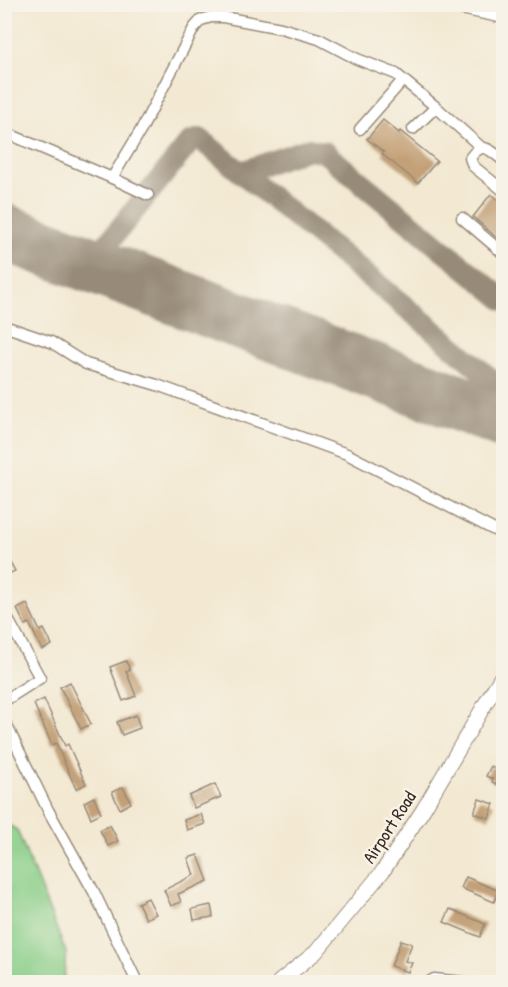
<svg xmlns="http://www.w3.org/2000/svg" width="508" height="987" viewBox="0 0 508 987" font-family="'Patrick Hand',sans-serif">
	<style>
		.green { fill: #88cd87; stroke: #627c52; stroke-width: 1.5 }
		.lines { fill: none; stroke-linecap: round; stroke-linejoin: round }
		.taxiway { stroke: #978a78; stroke-width: 22 }
		.runway { stroke: #978a78; stroke-width: 57 }
		.building { fill: #c3a077 }
		.minor-casing { stroke: #978a78; stroke-width: 13 }
		.major-casing { stroke: #978a78; stroke-width: 16 }
		.minor { stroke: #fff; stroke-width: 10 }
		.major { stroke: #fff; stroke-width: 14 }
		.labels { text-anchor: middle; dominant-baseline: central; stroke-width: 5; stroke-linejoin: round; paint-order: stroke }
		.street-label { font-size: 18px; fill: #3b2a1e; stroke: #f7f3e8 }
	</style>
	<rect width="100%" height="100%" fill="#f7f3e8"/>
	<filter id="ink" filterUnits="userSpaceOnUse"><feTurbulence type="fractalNoise" baseFrequency=".0167" numOctaves="2"/><feDisplacementMap in="SourceGraphic" scale="12" xChannelSelector="R" yChannelSelector="G"/><feConvolveMatrix kernelMatrix="1 2 1 2 8 2 1 2 1" color-interpolation-filters="sRGB"/></filter>
	<filter id="wash" filterUnits="userSpaceOnUse"><feTurbulence type="fractalNoise" baseFrequency=".008" numOctaves="4" result="noise"/><feDisplacementMap in="SourceGraphic" scale="24" xChannelSelector="R" yChannelSelector="G"/><feGaussianBlur stdDeviation="1.35" result="paint"/><feColorMatrix in="noise" values="0 0 0 0 0 0 0 0 0 0 0 0 0 0 0 0 0 1.4 0 .05"/><feComposite in="paint" operator="in"/></filter>
	<g filter="url(#wash)">
		<rect width="100%" height="100%" fill="#f3e9d3"/>
		<!-- green -->
		<path class="green" d="M 5,823 L 17,830 L 66,952 L 64,978 L 60,982 L 5,982 Z"/>
		<g class="lines">
			<!-- taxiway -->
			<g class="taxiway">
				<path d="M 242,172 L 308,149 L 324,152 L 504,300"/>
				<path d="M 90,265 L 190,142 L 200,139 L 419,318 L 504,390"/>
			</g>
			<!-- runway -->
			<path class="runway" d="M 4,232 L 504,420"/>
		</g>
		<g id="blocks">
			<!-- building -->
			<g class="building">
				<path d="M 383,120 L 399,133 L 400,131 L 437,161 L 418,183 L 382,154 L 384,152 L 367,139 Z"/>
				<path d="M 491,194 L 504,204 L 504,244 L 473,217 Z"/>
				<path d="M 4,551 L 15,571 L 4,576 Z"/>
				<path d="M 27,604 L 40,631 L 44,629 L 52,645 L 42,650 L 29,623 L 25,625 L 17,609 Z"/>
				<path d="M 126,661 L 130,670 L 126,671 L 136,696 L 123,701 L 110,667 Z"/>
				<path d="M 70,682 L 91,724 L 81,729 L 60,687 Z"/>
				<path d="M 44,699 L 65,746 L 68,744 L 86,784 L 76,789 L 56,743 L 52,745 L 34,704 Z"/>
				<path d="M 136,715 L 140,728 L 122,735 L 117,722 Z"/>
				<path d="M 504,758 L 504,787 L 492,782 L 493,779 L 486,776 L 491,766 L 498,770 Z"/>
				<path d="M 215,784 L 221,797 L 194,808 L 189,796 Z"/>
				<path d="M 123,787 L 131,803 L 120,809 L 112,792 Z"/>
				<path d="M 94,797 L 101,813 L 91,818 L 84,802 Z"/>
				<path d="M 479,799 L 494,804 L 489,818 L 474,813 Z"/>
				<path d="M 201,814 L 205,824 L 187,830 L 184,820 Z"/>
				<path d="M 110,825 L 118,841 L 108,846 L 100,830 Z"/>
				<path d="M 198,855 L 208,881 L 178,894 L 181,902 L 171,906 L 164,890 L 194,875 L 188,858 Z"/>
				<path d="M 466,877 L 499,891 L 494,902 L 461,888 Z"/>
				<path d="M 148,898 L 156,914 L 146,919 L 138,903 Z"/>
				<path d="M 211,905 L 213,917 L 194,920 L 192,909 Z"/>
				<path d="M 450,909 L 485,924 L 480,937 L 444,922 Z"/>
				<path d="M 401,940 L 412,944 L 405,961 L 412,963 L 408,972 L 391,966 Z"/>
			</g>
		</g>
	</g>
	<g filter="url(#ink)">
		<use href="#blocks" fill-opacity="0" stroke="#978a78" stroke-width="1.5"/>
		<g class="lines">
			<!-- minor casing -->
			<g class="minor-casing">
				<g id="minor">
					<path d="M 437,4 L 504,18"/>
					<path d="M 360,129 L 403,80"/>
					<path d="M 413,129 L 436,107 L 482,148"/>
					<path d="M 4,132 L 112,178"/>
					<path d="M 504,161 C 490,150 483,140 470,158 L 473,166 L 504,191"/>
					<path d="M 148,195 L 112,178 L 141,130 L 194,28 L 201,20 L 211,17 L 223,17 L 281,28 L 319,39 L 357,59 L 396,74 L 436,107"/>
					<path d="M 462,218 L 504,254"/>
					<path d="M 4,326 L 51,342 L 86,364 L 157,385 L 347,454 L 504,535"/>
					<path d="M 4,612 L 40,678 L 4,701"/>
					<path d="M 4,720 L 48,810 L 94,892 L 137,982"/>
					<path d="M 429,982 L 434,979 L 464,982"/>
				</g>
			</g>
			<!-- major casing -->
			<g class="major-casing">
				<path id="major" d="M 279,982 L 316,952 L 383,871 L 423,810 L 504,672"/>
			</g>
			<!-- minor -->
			<use href="#minor" class="minor"/>
			<!-- major -->
			<use href="#major" class="major"/>
		</g>
	</g>
	<g class="labels">
		<!-- street labels -->
		<g class="street-label">
			<text transform="translate(389 827) rotate(-57)">Airport Road</text>
		</g>
	</g>
	<!-- margin -->
	<rect width="508" height="987" fill="none" stroke="#f7f3e8" stroke-width="24"/>
</svg>
